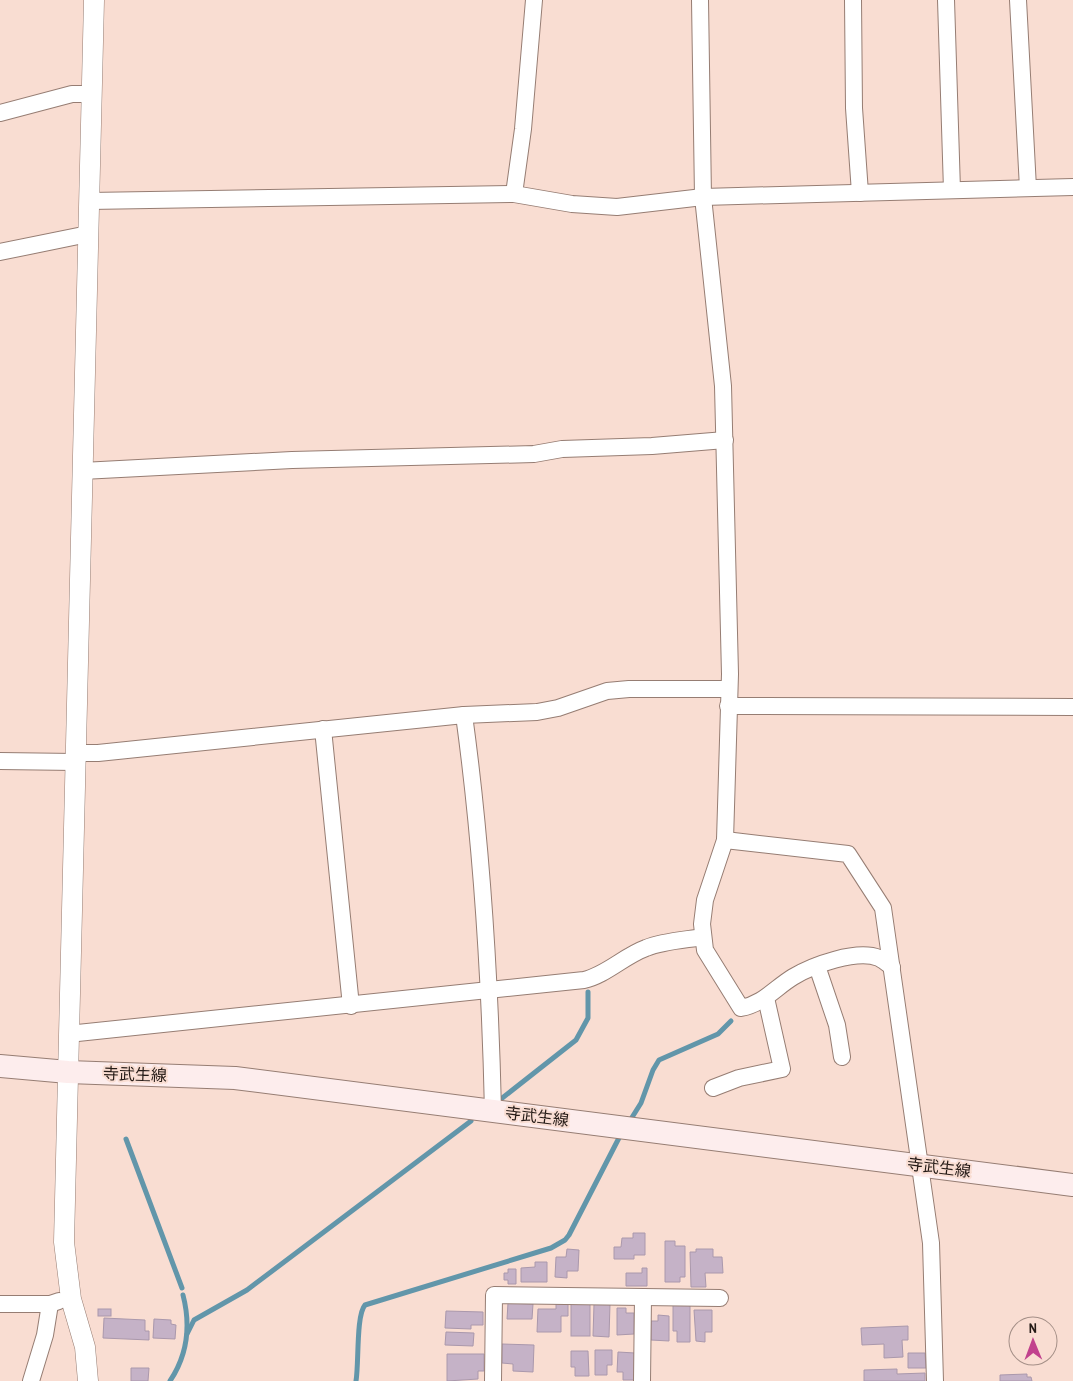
<svg xmlns="http://www.w3.org/2000/svg" width="1073" height="1381" viewBox="0 0 1073 1381" font-family="'Archivo Narrow','Noto Sans JP',sans-serif">
	<style>
		.lines { fill: none; stroke-linecap: round; stroke-linejoin: round }
		.stream { stroke: #6296aa; stroke-width: 5 }
		.building { fill: #c5b2c7; stroke: #aa98ac }
		.minor-casing { stroke: #967d73; stroke-width: 18 }
		.tertiary-casing { stroke: #967d73; stroke-width: 21 }
		.secondary-casing { stroke: #967d73; stroke-width: 24 }
		.minor { stroke: #fff; stroke-width: 16 }
		.tertiary { stroke: #fff; stroke-width: 20 }
		.secondary { stroke: #fdeded; stroke-width: 22 }
		.labels { text-anchor: middle; dominant-baseline: central; stroke-width: 4; stroke-linejoin: round; paint-order: stroke }
		.street-label { font-size: 16px; fill: #241a16; stroke: #f9ddd2 }
	</style>
	<rect width="100%" height="100%" fill="#f9ddd2"/>
	<g class="lines">
		<!-- stream -->
		<g class="stream">
			<path d="M 501,1099 L 576,1040 L 588,1018 L 588,992"/>
			<path d="M 631,1119 L 641,1103 L 653,1070 L 659,1060 L 718,1034 L 731,1021"/>
			<path d="M 126,1139 L 182,1288"/>
			<path d="M 187,1334 L 194,1320 L 247,1290 L 471,1121"/>
			<path d="M 170,1381 C 188,1354 191,1326 183,1295"/>
			<path d="M 356,1381 C 359,1364 356,1315 365,1305 L 551,1248 L 565,1240 L 569,1235 L 621,1134"/>
		</g>
	</g>
	<!-- building -->
	<g class="building">
		<path d="M 633,1233 L 645,1233 L 645,1255 L 634,1255 L 634,1259 L 614,1259 L 614,1247 L 621,1247 L 622,1238 L 633,1238 Z"/>
		<path d="M 665,1241 L 675,1241 L 675,1246 L 685,1246 L 685,1277 L 680,1277 L 680,1282 L 665,1282 Z"/>
		<path d="M 567,1249 L 579,1250 L 578,1271 L 567,1271 L 567,1278 L 555,1277 L 556,1257 L 566,1257 Z"/>
		<path d="M 696,1249 L 713,1249 L 713,1257 L 722,1257 L 723,1273 L 705,1273 L 706,1287 L 691,1287 L 690,1252 L 696,1252 Z"/>
		<path d="M 535,1262 L 547,1262 L 547,1282 L 521,1282 L 521,1268 L 535,1267 Z"/>
		<path d="M 642,1268 L 647,1268 L 647,1286 L 626,1286 L 626,1273 L 642,1273 Z"/>
		<path d="M 508,1269 L 516,1269 L 516,1284 L 508,1284 L 508,1280 L 504,1280 L 504,1273 L 508,1273 Z"/>
		<path d="M 556,1302 L 568,1303 L 568,1316 L 561,1316 L 561,1332 L 537,1332 L 538,1309 L 556,1309 Z"/>
		<path d="M 508,1303 L 533,1304 L 532,1319 L 507,1319 Z"/>
		<rect x="571" y="1303" width="19" height="33"/>
		<path d="M 594,1304 L 610,1304 L 609,1337 L 593,1336 Z"/>
		<path d="M 673,1304 L 690,1304 L 690,1342 L 677,1342 L 677,1331 L 673,1331 Z"/>
		<path d="M 617,1308 L 626,1308 L 626,1313 L 634,1313 L 634,1334 L 617,1335 Z"/>
		<rect x="98" y="1309" width="13" height="7"/>
		<path d="M 694,1310 L 712,1310 L 712,1332 L 705,1332 L 705,1342 L 696,1341 Z"/>
		<path d="M 446,1311 L 483,1312 L 483,1325 L 471,1325 L 471,1329 L 445,1328 Z"/>
		<path d="M 658,1315 L 669,1316 L 669,1341 L 651,1340 L 651,1321 L 658,1321 Z"/>
		<path d="M 104,1318 L 145,1320 L 145,1331 L 149,1331 L 149,1340 L 103,1338 Z"/>
		<path d="M 154,1319 L 171,1320 L 171,1324 L 176,1325 L 175,1339 L 153,1338 Z"/>
		<path d="M 908,1326 L 908,1340 L 902,1340 L 903,1357 L 884,1358 L 884,1344 L 862,1345 L 861,1328 Z"/>
		<path d="M 446,1332 L 474,1333 L 473,1346 L 445,1345 Z"/>
		<path d="M 502,1344 L 534,1345 L 533,1372 L 513,1371 L 513,1364 L 502,1363 Z"/>
		<path d="M 595,1350 L 612,1350 L 612,1365 L 607,1365 L 607,1375 L 595,1375 Z"/>
		<path d="M 571,1351 L 588,1351 L 589,1376 L 575,1376 L 575,1367 L 571,1367 Z"/>
		<path d="M 618,1352 L 635,1353 L 634,1380 L 623,1380 L 623,1372 L 617,1372 Z"/>
		<path d="M 908,1353 L 925,1353 L 926,1368 L 908,1368 Z"/>
		<path d="M 447,1354 L 484,1354 L 484,1371 L 478,1371 L 478,1379 L 447,1381 Z"/>
		<path d="M 131,1368 L 149,1368 L 148,1381 L 131,1381 Z"/>
		<path d="M 897,1369 L 897,1374 L 925,1373 L 925,1381 L 864,1381 L 864,1370 Z"/>
		<path d="M 1027,1374 L 1027,1377 L 1031,1377 L 1032,1381 L 1000,1381 L 1000,1375 Z"/>
	</g>
	<g class="lines">
		<!-- minor casing -->
		<g class="minor-casing">
			<g id="minor">
				<path d="M 700,0 L 703,197 L 723,386 L 730,674 L 725,840 L 705,900 L 702,924 L 705,950 L 741,1008 C 763,1004 775,988 793,977 C 813,965 857,949 879,958 C 883,960 888,964 892,967"/>
				<path d="M 853,0 L 854,108 L 860,193"/>
				<path d="M 946,0 L 952,190"/>
				<path d="M 1018,0 L 1028,188"/>
				<path d="M 0,113 L 72,94 L 92,94"/>
				<path d="M 514,194 L 523,129 L 534,0"/>
				<path d="M 89,201 L 514,194 L 572,204 L 617,207 L 703,197 L 1073,187"/>
				<path d="M 0,252 L 88,234"/>
				<path d="M 82,471 L 292,460 L 534,454 L 562,449 L 652,446 L 725,440"/>
				<path d="M 728,706 L 1073,707"/>
				<path d="M 464,715 C 482,846 490,978 493,1111"/>
				<path d="M 323,729 L 351,1006"/>
				<path d="M 76,753 L 98,753 L 464,715 L 537,712 L 558,708 L 607,691 L 629,689 L 728,689"/>
				<path d="M 0,761 L 75,762"/>
				<path d="M 725,840 L 848,854 L 883,908 L 931,1243 L 935,1381"/>
				<path d="M 817,966 L 837,1025 L 842,1057"/>
				<path d="M 68,1034 L 584,980 C 606,975 624,956 646,948 C 663,941 684,940 703,937"/>
				<path d="M 713,1088 L 739,1078 L 782,1069 L 766,998"/>
				<path d="M 0,1304 L 50,1304 L 59,1301"/>
				<path d="M 31,1381 L 45,1335 L 50,1304"/>
				<path d="M 493,1381 L 494,1295 L 720,1298"/>
				<path d="M 642,1381 L 643,1297"/>
			</g>
		</g>
		<!-- tertiary casing -->
		<g class="tertiary-casing">
			<path id="tertiary" d="M 88,1381 L 85,1347 L 71,1299 L 64,1242 L 94,0"/>
		</g>
		<!-- secondary casing -->
		<g class="secondary-casing">
			<path id="secondary" d="M 0,1066 L 68,1072 L 235,1078 L 1073,1185"/>
		</g>
		<!-- minor -->
		<use href="#minor" class="minor"/>
		<!-- tertiary -->
		<use href="#tertiary" class="tertiary"/>
		<!-- secondary -->
		<use href="#secondary" class="secondary"/>
	</g>
	<g class="labels">
		<!-- street labels -->
		<g class="street-label">
			<text transform="translate(135 1074) rotate(2)">寺武生線</text>
			<text transform="translate(537 1116) rotate(7)">寺武生線</text>
			<text transform="translate(939 1167) rotate(7)">寺武生線</text>
		</g>
	</g>
	<!-- north arrow -->
	<g transform="translate(1033 1341) rotate(359)"><circle r="24" fill="#f9ddd2" stroke="#a48f87"/>
	<path d="M0-4L9 19L0 12L-9 19Z" fill="#c1418d"/>
	<text y="-8" font-size="14" font-weight="bold" text-anchor="middle" fill="#241a16">N</text>
	</g>
</svg>
